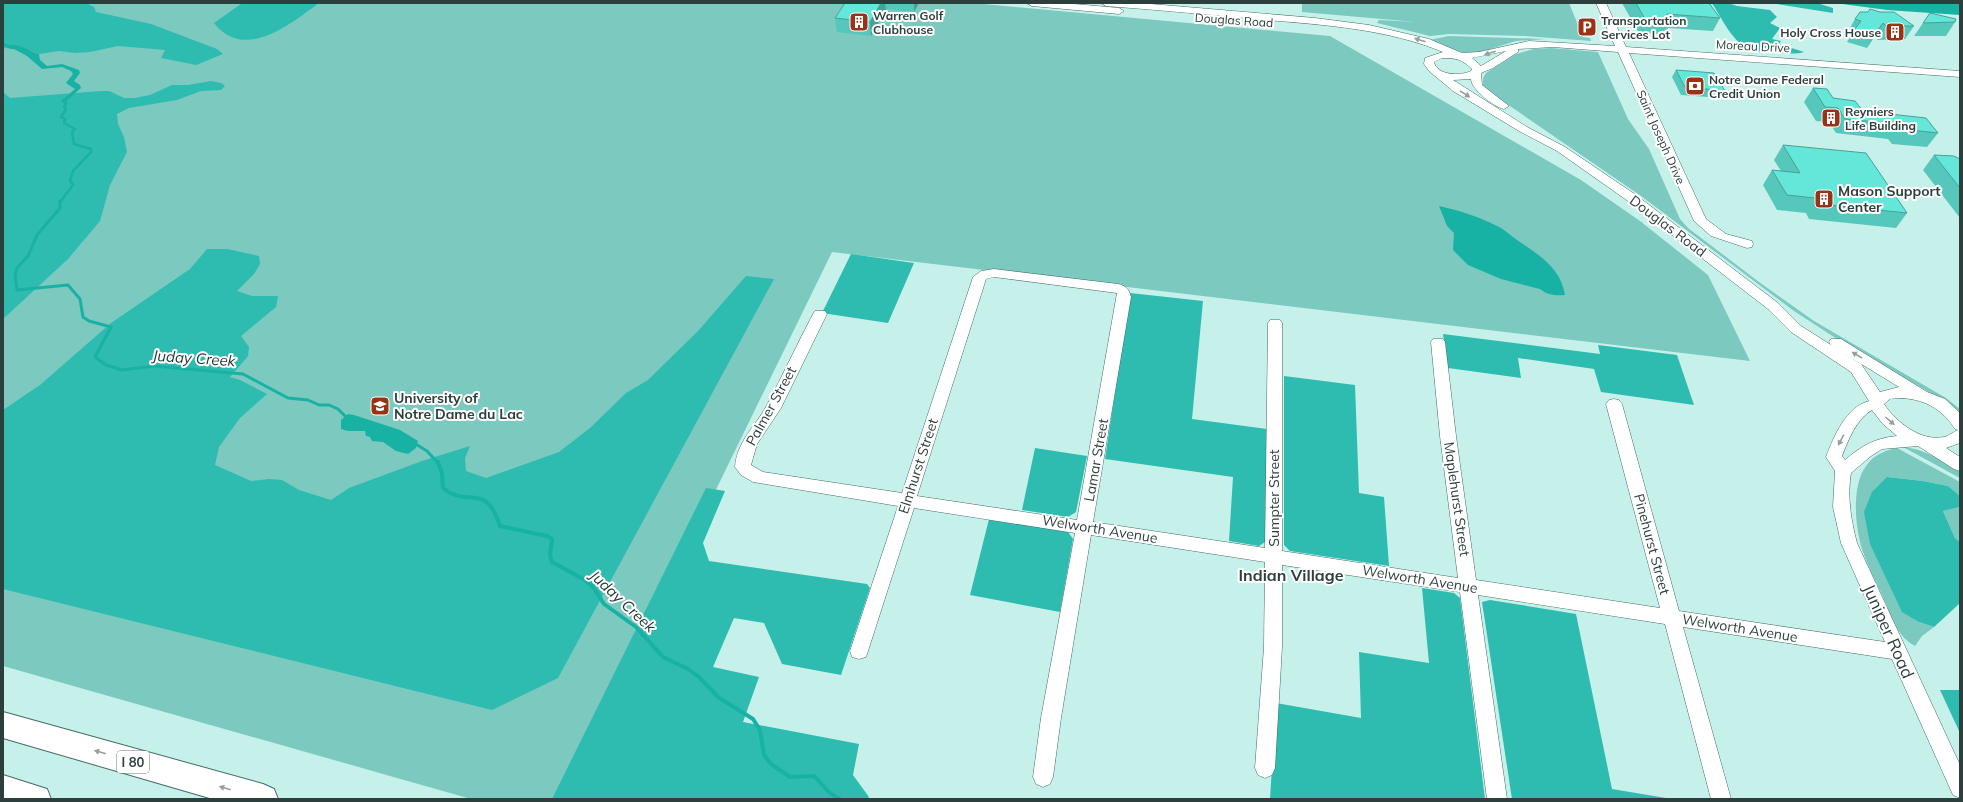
<svg xmlns="http://www.w3.org/2000/svg" width="1963" height="802" viewBox="0 0 1963 802" font-family="Mulish,sans-serif">
	<style>
		.green { fill: #7cc9c0 }
		.forest { fill: #2dbcaf }
		.water { fill: #18b2a5 }
		.lines { fill: none; stroke-linecap: round; stroke-linejoin: round }
		.stream-far2 { stroke: #18b2a5; stroke-width: 2.5 }
		.stream-far1 { stroke: #18b2a5; stroke-width: 3 }
		.stream { stroke: #18b2a5; stroke-width: 4 }
		.minor-casing { stroke: #446b66; stroke-width: 1 }
		.highway-casing { stroke: #446b66; stroke-width: 2 }
		.minor { fill: #fff; fill-rule: evenodd }
		.highway { fill: #fff; fill-rule: evenodd }
		.wall { fill: #56c7bb }
		.shaded-wall { fill: #46a298 }
		.building { fill: #64e7d9; stroke: #46a298 }
		.oneway { fill: #969f9e }
		.labels { text-anchor: middle; dominant-baseline: central; stroke-width: 4; stroke-linejoin: round; paint-order: stroke }
		.far-poi-label { font-size: 12px; font-weight: bold; fill: #2d3f3c; stroke: #fff; text-anchor: start }
		.far-street-label { font-size: 12px; fill: #2d3f3c; stroke: #fff }
		.shield { fill: #fff; stroke: #6c7976; stroke-width: 1 }
		.shield-label { font-size: 13px; font-weight: bold; fill: #2d3f3c }
		.poi-label { font-size: 14px; font-weight: bold; fill: #2d3f3c; stroke: #fff; text-anchor: start }
		.street-label { font-size: 14px; fill: #2d3f3c; stroke: #fff }
		.water-label { font-size: 15px; font-style: italic; fill: #1e3532; stroke: #fff }
		.quarter-label { font-size: 16px; font-weight: bold; fill: #2d3f3c; stroke: #fff }
		.near-street-label { font-size: 17px; fill: #2d3f3c; stroke: #fff }
	</style>
	<rect width="100%" height="100%" fill="#c6f1eb"/>
	<!-- green -->
	<g class="green">
		<path d="M 3,3 L 973,3 L 1330,36 L 1581,180 L 1640,221 L 1708,275 L 1750,361 L 832,252 L 565,799 L 471,799 L 3,666 Z"/>
		<path d="M 1302,3 L 1569,3 L 1583,37 L 1590,38 L 1591,41 L 1525,36 L 1449,34 L 1430,36 L 1377,23 L 1379,20 L 1416,22 L 1302,12 Z"/>
		<path d="M 1449,36 L 1546,39 L 1516,41 L 1481,52 L 1468,53 L 1456,51 L 1429,40 Z"/>
		<path d="M 1551,48 L 1598,52 L 1628,119 L 1649,149 L 1680,219 L 1688,228 L 1759,282 L 1814,321 L 1946,398 L 1960,409 L 1960,412 L 1946,402 L 1834,337 L 1794,311 L 1641,196 L 1488,91 L 1483,85 L 1483,78 L 1486,73 L 1516,54 L 1534,49 Z"/>
		<path d="M 1903,447 C 1925,449 1941,460 1960,472 L 1960,478 Z"/>
		<path d="M 1897,448 L 1960,482 L 1960,496 L 1948,486 L 1923,481 L 1887,477 L 1919,622 L 1934,627 L 1922,636 L 1915,646 C 1896,636 1891,615 1883,597 C 1876,582 1868,567 1863,552 C 1855,529 1851,486 1866,466 C 1873,455 1886,450 1897,448 Z"/>
		<path d="M 1960,507 L 1960,542 L 1955,538 L 1943,511 Z"/>
	</g>
	<!-- forest -->
	<g class="forest">
		<path d="M 3,3 L 88,4 L 94,7 L 96,12 L 151,24 L 217,49 L 223,54 L 196,65 L 161,58 L 165,50 L 118,46 L 90,52 L 75,53 L 59,51 L 39,54 L 25,49 L 7,47 L 3,49 Z"/>
		<path d="M 239,3 L 319,3 C 290,24 245,62 214,23 L 241,4 Z"/>
		<path d="M 1712,3 L 1728,3 L 1737,6 L 1770,10 L 1777,17 L 1770,23 L 1780,28 L 1772,39 L 1781,41 L 1779,44 L 1804,52 C 1794,55 1783,53 1773,52 C 1766,52 1758,52 1751,50 C 1735,46 1720,16 1712,3 Z"/>
		<path d="M 1770,3 L 1817,3 L 1833,8 L 1833,13 Z"/>
		<path d="M 211,81 L 221,83 L 225,86 L 221,90 L 201,91 L 177,100 L 129,108 L 117,114 L 118,124 L 124,137 L 127,152 L 110,185 L 100,221 L 68,259 L 3,319 L 3,92 L 10,98 L 101,91 L 109,91 L 124,98 L 135,98 L 150,95 L 172,85 L 188,85 Z"/>
		<path d="M 207,249 L 227,249 L 259,256 L 260,264 L 254,274 L 237,291 L 252,296 L 278,296 L 276,307 L 241,336 L 249,347 L 248,356 L 230,377 L 240,380 L 267,394 L 240,418 L 219,447 L 215,465 L 251,481 L 269,479 L 282,480 L 299,490 L 331,500 L 349,488 L 422,461 L 470,446 L 465,458 L 466,471 L 486,478 L 559,452 L 590,428 L 626,393 L 648,380 L 698,331 L 746,276 L 774,279 L 558,678 L 492,710 L 3,589 L 3,410 L 40,385 L 111,323 L 190,269 Z"/>
		<path d="M 851,254 L 914,263 L 888,323 L 822,313 Z"/>
		<path d="M 1130,293 L 1203,301 L 1192,419 L 1267,429 L 1265,542 L 1259,546 L 1229,541 L 1233,477 L 1105,459 Z"/>
		<path d="M 1443,334 L 1600,354 L 1598,345 L 1677,355 L 1694,405 L 1601,392 L 1594,369 L 1518,358 L 1521,378 L 1448,368 Z"/>
		<path d="M 1284,376 L 1355,385 L 1359,493 L 1384,497 L 1389,566 L 1290,551 L 1284,545 Z"/>
		<path d="M 1035,448 L 1087,456 L 1076,512 L 1068,517 L 1022,510 Z"/>
		<path d="M 1887,477 L 1923,481 L 1948,486 L 1960,496 L 1960,507 L 1943,511 L 1955,538 L 1960,542 L 1960,603 L 1934,627 L 1919,622 L 1902,612 L 1870,544 L 1864,512 L 1872,492 Z"/>
		<path d="M 706,488 L 725,491 L 703,543 L 709,561 L 867,584 L 870,588 L 841,675 L 782,664 L 764,623 L 734,618 L 713,667 L 759,677 L 743,722 L 859,744 L 853,775 L 869,797 L 868,799 L 552,799 Z"/>
		<path d="M 989,519 L 1068,532 L 1073,539 L 1060,612 L 970,595 Z"/>
		<path d="M 1422,588 L 1454,593 L 1460,598 L 1485,799 L 1270,799 L 1276,703 L 1361,718 L 1359,652 L 1429,663 Z"/>
		<path d="M 1490,600 L 1576,614 L 1612,789 L 1672,799 L 1512,799 L 1482,602 Z"/>
		<path d="M 1940,690 L 1960,690 L 1960,733 Z"/>
	</g>
	<!-- water -->
	<g class="water">
		<path d="M 1835,3 L 1960,3 L 1960,15 L 1887,10 Z"/>
		<path d="M 10,45 C 22,44 28,51 39,54 L 40,60 L 47,66 L 62,64 L 79,70 L 80,73 L 74,81 L 80,85 L 81,88 L 64,103 L 62,100 L 75,89 L 66,83 L 73,74 L 71,71 L 62,67 L 42,69 L 27,56 L 14,49 L 6,48 Z"/>
		<path d="M 1439,206 C 1458,210 1480,217 1497,226 C 1504,229 1510,235 1517,240 C 1538,254 1561,268 1565,295 C 1556,296 1547,295 1540,289 L 1501,279 L 1468,265 L 1453,250 L 1454,233 L 1447,226 Z"/>
		<path d="M 348,414 L 354,415 L 400,430 L 418,441 L 416,448 L 408,454 L 396,451 L 383,442 L 372,441 L 370,437 L 366,436 L 365,431 L 348,431 L 341,429 L 341,420 Z"/>
	</g>
	<g class="lines">
		<!-- stream-far2 -->
		<g class="stream-far2">
			<path d="M 3,44 L 13,48"/>
			<path d="M 60,202 L 73,185 L 70,180 L 73,171 L 91,152 L 91,149 L 74,144 L 72,132 L 75,129 L 64,123 L 65,119 L 61,117 L 66,109 L 64,107 L 66,103 L 63,101"/>
		</g>
		<!-- stream-far1 -->
		<g class="stream-far1">
			<path d="M 60,201 L 60,208 L 37,235 L 28,256 L 17,268 L 15,274 L 17,290 L 68,285 L 80,299 L 83,317 L 89,321 L 111,327 L 95,357 L 106,365 L 122,370 L 154,366 L 243,374 L 288,398 L 308,400 L 319,405 L 329,405 L 338,409 L 348,419"/>
			<path d="M 414,443 L 427,451 L 438,463"/>
		</g>
		<!-- stream -->
		<path class="stream" d="M 438,462 L 442,473 L 443,488 C 468,509 485,480 500,526 L 547,536 L 552,539 L 550,555 L 552,562 L 585,580 L 593,587 L 604,604 L 636,627 L 663,657 L 688,669 L 699,677 L 718,697 L 753,719 L 760,730 L 764,755 L 771,764 L 790,777 L 814,776 C 825,786 825,792 840,799"/>
		<!-- minor casing -->
		<g class="minor-casing">
			<g id="minor">
				<path d="M 1027,3 L 1063,3 L 1119,8 L 1124,11 L 1119,14 L 1032,6 Z"/>
				<path d="M 1101,3 L 1139,3 L 1315,18 L 1369,25 L 1429,39 L 1462,53 L 1479,52 L 1529,41 L 1615,46 L 1596,3 L 1606,3 L 1626,47 L 1960,71 L 1960,77 L 1629,53 L 1706,219 L 1726,234 L 1752,241 L 1753,244 L 1752,247 L 1747,248 L 1711,236 L 1694,221 L 1618,52 L 1553,47 L 1518,49 L 1518,52 L 1493,68 L 1481,73 L 1482,85 L 1509,106 L 1504,109 C 1494,107 1471,89 1471,79 L 1453,80 L 1527,127 L 1565,147 L 1636,195 L 1778,303 L 1801,326 L 1831,345 L 1829,342 L 1831,339 L 1841,339 L 1927,392 L 1945,399 L 1960,413 L 1960,443 L 1946,448 L 1960,457 L 1960,471 L 1954,469 L 1918,446 L 1882,449 L 1871,456 L 1851,473 C 1847,497 1851,520 1857,543 L 1960,765 L 1960,798 L 1953,795 L 1892,659 L 1683,627 L 1731,799 L 1711,799 L 1665,624 L 1478,595 L 1507,799 L 1487,799 L 1460,592 L 1282,565 L 1282,647 L 1275,768 L 1272,775 L 1265,778 L 1258,775 L 1255,768 L 1264,647 L 1265,562 L 1091,535 L 1061,718 L 1053,777 L 1050,784 L 1043,787 L 1036,784 L 1033,777 L 1041,718 L 1075,533 L 914,508 L 868,651 L 866,657 L 859,659 L 852,657 L 850,651 L 898,506 L 753,482 L 741,475 L 735,467 C 737,441 755,427 767,405 C 783,375 797,344 813,314 L 815,311 L 825,311 L 827,314 L 781,408 L 757,444 L 751,465 L 763,472 L 902,493 L 973,277 L 981,271 L 994,269 L 1118,284 C 1126,286 1129,289 1131,297 L 1093,522 L 1265,548 L 1268,323 L 1270,320 L 1280,320 L 1282,323 L 1282,551 L 1458,578 L 1440,436 L 1431,342 L 1433,339 L 1443,339 L 1445,342 L 1456,436 L 1476,580 L 1660,608 L 1606,404 L 1609,400 L 1614,399 L 1619,400 L 1622,404 L 1679,611 L 1885,642 L 1841,543 L 1833,507 L 1835,471 L 1826,457 C 1834,436 1846,407 1869,401 L 1851,372 L 1791,332 L 1768,309 L 1628,201 L 1557,151 L 1519,131 L 1453,91 L 1429,71 L 1424,64 L 1425,58 L 1443,52 C 1387,29 1326,25 1267,20 C 1213,15 1160,10 1106,6 ZM 1506,51 L 1481,66 L 1472,58 ZM 1442,58 C 1456,58 1462,59 1472,69 L 1471,71 C 1461,76 1437,76 1434,62 ZM 994,277 L 1117,293 L 1077,520 L 917,496 L 986,279 ZM 1840,351 L 1899,387 L 1880,392 L 1861,364 ZM 1898,398 C 1922,398 1942,408 1955,429 L 1958,430 C 1953,432 1949,436 1944,437 C 1921,442 1896,422 1884,404 L 1890,399 ZM 1872,410 L 1882,423 L 1897,436 C 1875,438 1861,446 1845,460 L 1842,456 C 1848,441 1856,419 1872,410 Z"/>
			</g>
		</g>
		<!-- highway casing -->
		<g class="highway-casing">
			<g id="highway">
				<path d="M 3,712 L 263,784 L 274,789 L 278,799 L 213,799 L 3,738 Z"/>
				<path d="M 3,775 L 47,789 L 51,799 L 3,799 Z"/>
			</g>
		</g>
		<!-- minor -->
		<use href="#minor" class="minor"/>
		<!-- highway -->
		<use href="#highway" class="highway"/>
	</g>
	<!-- wall -->
	<g class="wall">
		<path d="M 845,3 L 919,3 L 914,12 L 886,9 L 871,36 L 837,32 L 835,18 Z"/>
		<path d="M 1622,3 L 1709,3 L 1720,18 L 1713,31 L 1668,28 L 1665,35 L 1639,33 Z"/>
		<path d="M 1930,13 L 1955,22 L 1946,36 L 1914,36 Z"/>
		<path d="M 1855,19 L 1914,26 L 1905,39 L 1878,40 L 1874,37 L 1867,48 L 1847,42 L 1852,34 L 1847,33 Z"/>
		<path d="M 1676,70 L 1725,91 L 1721,98 L 1681,95 L 1672,77 Z"/>
		<path d="M 1813,88 L 1833,98 L 1863,111 L 1938,133 L 1927,147 L 1892,144 L 1888,139 L 1836,133 L 1829,122 L 1816,121 L 1804,102 Z"/>
		<path d="M 1783,145 L 1907,213 L 1896,228 L 1809,219 L 1806,213 L 1777,210 L 1763,185 L 1772,170 L 1781,171 L 1774,160 Z"/>
		<path d="M 1934,155 L 1960,159 L 1960,218 L 1923,170 Z"/>
	</g>
	<!-- shaded-wall -->
	<g class="shaded-wall">
		<path d="M 881,3 L 885,3 L 886,9 L 871,36 L 870,22 Z"/>
		<path d="M 914,3 L 919,3 L 914,12 Z"/>
		<path d="M 1883,23 L 1874,37 L 1867,48 L 1875,34 Z"/>
	</g>
	<!-- building -->
	<g class="building">
		<path d="M 845,3 L 881,3 L 870,22 L 835,18 Z"/>
		<path d="M 1636,3 L 1709,3 L 1720,18 L 1667,14 L 1672,21 L 1645,19 Z"/>
		<path d="M 1870,9 L 1880,12 L 1894,12 L 1914,26 L 1886,26 L 1883,23 L 1875,34 L 1855,29 L 1861,21 L 1855,19 L 1860,12 L 1868,12 Z"/>
		<path d="M 1930,13 L 1956,19 L 1955,22 L 1923,23 Z"/>
		<path d="M 1676,70 L 1714,73 L 1725,91 L 1685,87 Z"/>
		<path d="M 1813,88 L 1827,89 L 1833,98 L 1855,101 L 1863,111 L 1926,118 L 1938,133 L 1902,129 L 1898,124 L 1845,119 L 1838,108 L 1825,107 Z"/>
		<path d="M 1783,145 L 1866,153 L 1907,213 L 1819,204 L 1815,198 L 1787,195 L 1772,170 L 1800,173 Z"/>
		<path d="M 1934,155 L 1954,156 L 1960,159 L 1960,188 Z"/>
	</g>
	<!-- one-way arrows -->
	<defs><path id="oneway-solid" d="M-6-.8H1V-3.2L6.5 0L1 3.2V.8H-6Z"/></defs>
	<g class="oneway">
		<use href="#oneway-solid" transform="translate(1420 40) rotate(-162)"/>
		<use href="#oneway-solid" transform="translate(1490 53) rotate(162)"/>
		<use href="#oneway-solid" transform="translate(1465 94) rotate(32)"/>
		<use href="#oneway-solid" transform="translate(1857 355) rotate(-149)"/>
		<use href="#oneway-solid" transform="translate(1890 421) rotate(42)"/>
		<use href="#oneway-solid" transform="translate(1841 440) rotate(118)"/>
		<use href="#oneway-solid" transform="translate(100 752) rotate(-164)"/>
		<use href="#oneway-solid" transform="translate(225 788) rotate(-164)"/>
	</g>
	<!-- icons -->
	<defs>
		<g id="building-square" transform="scale(1)"><rect x="-9" y="-9" width="18" height="18" rx="4" fill="#9a3216" stroke="#fff"/><path d="M-4-6H4V6H1V3H-1V6H-4ZM-2.5-4.3h1.7v1.8h-1.7ZM.8-4.3h1.7v1.8H.8ZM-2.5-1h1.7V.8h-1.7ZM.8-1h1.7V.8H.8Z" fill="#fff"/></g>
		<g id="parking-square" transform="scale(1)"><rect x="-9" y="-9" width="18" height="18" rx="4" fill="#9a3216" stroke="#fff"/><path d="M-3.5-5.5H1a3.5 3.5 0 0 1 0 7H-1V5.5H-3.5ZM-1-3.4V-.6H.8a1.4 1.4 0 0 0 0-2.8Z" fill="#fff"/></g>
		<g id="bank-square" transform="scale(1)"><rect x="-9" y="-9" width="18" height="18" rx="4" fill="#9a3216" stroke="#fff"/><path d="M-6-4H6V4H-6ZM0-2.3a2.3 2.3 0 1 0 0 4.6a2.3 2.3 0 1 0 0-4.6Z" fill="#fff"/></g>
		<g id="university-square" transform="scale(1)"><rect x="-9" y="-9" width="18" height="18" rx="4" fill="#9a3216" stroke="#fff"/><path d="M0-5L7-2L0 1L-7-2ZM-4 1L0 2.5L4 1V4Q0 6-4 4Z" fill="#fff"/></g>
	</defs>
	<g fill-rule="evenodd">
		<use href="#building-square" x="859" y="22"/>
		<use href="#parking-square" x="1587" y="27"/>
		<use href="#building-square" x="1895" y="32"/>
		<use href="#bank-square" x="1695" y="86"/>
		<use href="#building-square" x="1831" y="118"/>
		<use href="#building-square" x="1824" y="199"/>
		<use href="#university-square" x="380" y="406"/>
	</g>
	<g class="labels">
		<!-- far-poi labels -->
		<g class="far-poi-label">
			<text x="873" y="15">Warren Golf<tspan x="873" dy="14">Clubhouse</tspan></text>
			<text x="1601" y="20">Transportation<tspan x="1601" dy="14">Services Lot</tspan></text>
			<text x="1881" y="32" text-anchor="end">Holy Cross House</text>
			<text x="1709" y="79">Notre Dame Federal<tspan x="1709" dy="14">Credit Union</tspan></text>
			<text x="1845" y="111">Reyniers<tspan x="1845" dy="14">Life Building</tspan></text>
		</g>
		<!-- far-street labels -->
		<g class="far-street-label">
			<text transform="translate(1234 20) rotate(4)">Douglas Road</text>
			<text transform="translate(1753 46) rotate(3)">Moreau Drive</text>
			<text transform="translate(1661 137) rotate(66)">Saint Joseph Drive</text>
		</g>
		<!-- shield labels -->
		<rect class="shield" x="117" y="751" width="32" height="22" rx="3"/>
		<g class="shield-label">
			<text x="133" y="762">I 80</text>
		</g>
		<!-- poi labels -->
		<g class="poi-label">
			<text x="1838" y="191">Mason Support<tspan x="1838" dy="16">Center</tspan></text>
			<text x="394" y="398">University of<tspan x="394" dy="16">Notre Dame du Lac</tspan></text>
		</g>
		<!-- street labels -->
		<g class="street-label">
			<text transform="translate(1668 226) rotate(37)">Douglas Road</text>
			<text transform="translate(771 406) rotate(-61)">Palmer Street</text>
			<text transform="translate(1096 460) rotate(-80)">Lamar Street</text>
			<text transform="translate(918 466) rotate(-72)">Elmhurst Street</text>
			<text transform="translate(1274 498) rotate(-90)">Sumpter Street</text>
			<text transform="translate(1457 499) rotate(82)">Maplehurst Street</text>
			<text transform="translate(1100 529) rotate(9)">Welworth Avenue</text>
			<text transform="translate(1652 544) rotate(75)">Pinehurst Street</text>
			<text transform="translate(1420 579) rotate(9)">Welworth Avenue</text>
			<text transform="translate(1740 628) rotate(9)">Welworth Avenue</text>
		</g>
		<!-- water labels -->
		<g class="water-label">
			<text transform="translate(194 358) rotate(4)">Juday Creek</text>
			<text transform="translate(623 601) rotate(43)">Juday Creek</text>
		</g>
		<!-- quarter labels -->
		<g class="quarter-label">
			<text x="1291" y="575">Indian Village</text>
		</g>
		<!-- near-street labels -->
		<g class="near-street-label">
			<text transform="translate(1889 631) rotate(66)">Juniper Road</text>
		</g>
	</g>
	<!-- border -->
	<rect width="1963" height="802" fill="none" stroke="#2d3f3c" stroke-width="8"/>
</svg>
